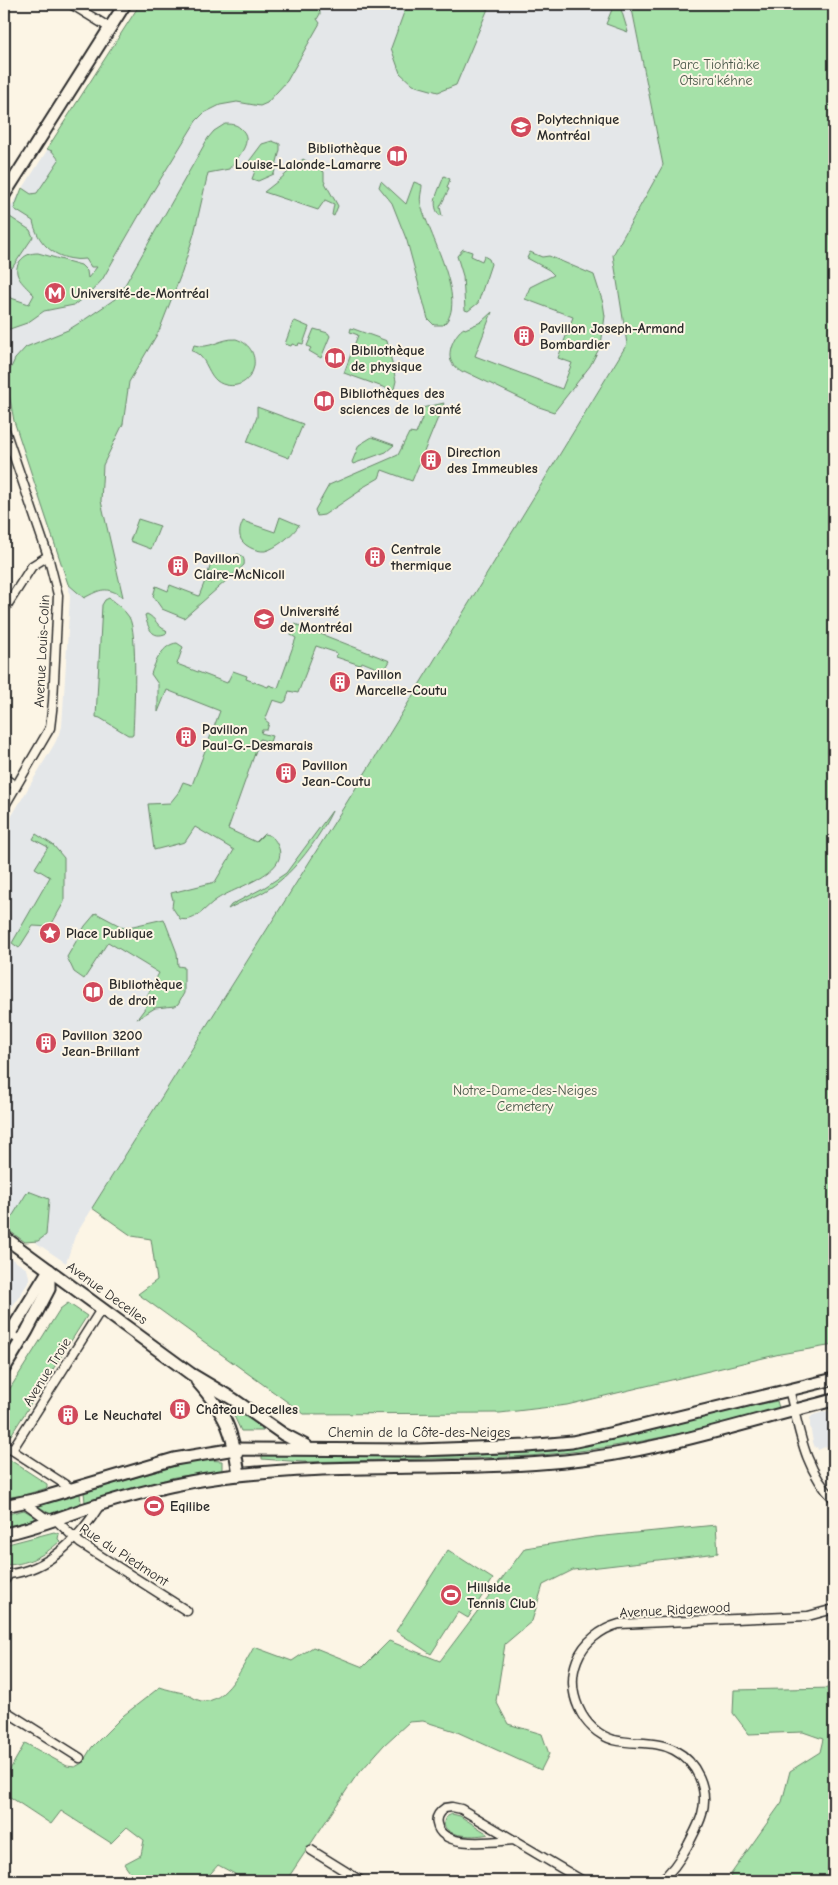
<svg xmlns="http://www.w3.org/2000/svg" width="838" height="1885" viewBox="0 0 838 1885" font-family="'Comic Neue',sans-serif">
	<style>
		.built { fill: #e4e7e9 }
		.green { fill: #a5e1a8; stroke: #68866a }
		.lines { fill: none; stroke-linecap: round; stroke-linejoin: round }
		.street-casing { stroke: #2b2b2b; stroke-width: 11 }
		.secondary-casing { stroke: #2b2b2b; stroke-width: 15 }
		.street { stroke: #fcf5e5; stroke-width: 8 }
		.secondary { stroke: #fcf5e5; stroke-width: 11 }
		.labels { text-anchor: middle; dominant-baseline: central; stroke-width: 4; stroke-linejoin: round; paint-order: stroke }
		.park-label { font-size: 14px; fill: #4a584a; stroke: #fcf5e5 }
		.poi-label { font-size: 14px; font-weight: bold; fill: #2b2b2b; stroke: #fcf5e5; text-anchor: start }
		.street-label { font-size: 14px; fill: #2b2b2b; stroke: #fcf5e5 }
	</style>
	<rect width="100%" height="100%" fill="#fcf5e5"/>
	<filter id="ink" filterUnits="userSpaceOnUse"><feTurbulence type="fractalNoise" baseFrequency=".02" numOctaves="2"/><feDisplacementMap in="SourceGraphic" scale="10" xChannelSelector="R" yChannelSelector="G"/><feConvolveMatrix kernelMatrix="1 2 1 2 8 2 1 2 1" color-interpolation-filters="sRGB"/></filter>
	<g filter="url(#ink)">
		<!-- built -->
		<g class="built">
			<path d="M 140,4 L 631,4 L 663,165 L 613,255 L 628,343 L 374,759 L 75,1236 L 66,1263 L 4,1221 L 4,829 L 55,743 L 62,727 L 70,597 L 69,589 L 17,432 L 11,406 L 4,394 L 4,218 Z"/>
			<path d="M 4,1254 L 27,1269 L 30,1280 L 4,1319 Z"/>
			<path d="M 834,1409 L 834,1443 L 818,1450 L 817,1447 L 815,1448 L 813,1442 L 810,1426 L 810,1418 L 813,1415 Z"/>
		</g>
		<!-- green -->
		<g class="green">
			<path d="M 140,4 L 319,4 L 320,14 L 317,19 L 320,23 L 287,81 L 267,103 L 260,106 L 237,102 L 220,105 L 204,113 L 196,121 L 152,193 L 102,280 L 91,292 L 74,305 L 44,311 L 27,323 L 4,331 L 4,291 L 11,298 L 29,304 L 34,295 C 25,285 10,275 20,261 C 25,255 30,253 38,253 L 81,265 L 87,271 L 88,278 L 97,267 L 91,267 L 86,259 C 82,259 78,260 74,259 C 53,257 37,242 33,221 L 14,209 L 22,188 L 31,194 L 37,193 L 59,160 L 52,151 L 47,149 Z"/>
			<path d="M 407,4 L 490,4 L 456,85 L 438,92 L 413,85 L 400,73 L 391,48 Z"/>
			<path d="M 631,4 L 834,4 L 834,1345 L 780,1354 L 567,1405 L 500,1413 L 304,1414 L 138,1294 L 157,1280 L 151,1239 L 132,1236 L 92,1208 L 374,759 L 627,344 L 613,255 L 663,165 Z"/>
			<path d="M 613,7 L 619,7 L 621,9 L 628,32 L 606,24 Z"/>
			<path d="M 225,124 C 231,124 236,124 240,128 C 256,140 237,158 229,169 L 208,173 L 194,234 L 182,272 L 159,331 L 129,382 L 123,424 L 103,465 L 101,501 L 123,597 C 106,586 101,589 84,598 L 68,584 L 14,421 L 7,383 L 8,374 L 15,359 L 26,347 L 68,330 L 84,320 L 115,299 L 126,283 L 208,138 L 214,131 Z"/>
			<path d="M 272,141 L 280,144 L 280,150 L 274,174 L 258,181 L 252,179 L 255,171 L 247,164 L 262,144 Z"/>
			<path d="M 303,159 L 324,172 L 324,181 L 338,206 L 334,216 L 332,215 L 334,204 L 325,200 L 318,210 L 264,192 L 278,181 Z"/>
			<path d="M 444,176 L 450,179 L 447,188 L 449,189 L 440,207 L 442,216 L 439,215 C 430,202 439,191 444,176 Z"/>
			<path d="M 381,181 L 406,204 L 414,182 L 422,185 C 422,191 419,198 421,204 C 427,231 470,303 443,325 L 434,325 L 428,319 L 407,241 L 392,203 L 379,187 Z"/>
			<path d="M 10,217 L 30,230 L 33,237 L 12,268 C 1,255 4,236 6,220 Z"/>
			<path d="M 463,249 L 472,252 L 471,256 L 482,261 L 484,256 L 489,259 L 491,264 L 478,303 L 468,311 L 465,310 L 463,276 L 457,256 Z"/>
			<path d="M 530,252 L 542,257 L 549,256 L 594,275 L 603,303 L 605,316 L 601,345 L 590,366 L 554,412 L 539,407 L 464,371 L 463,373 C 458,370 453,366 451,361 C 447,351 455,333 464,328 L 465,329 L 481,322 L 492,312 L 475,356 L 562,389 L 572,363 L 558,358 L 573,317 L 525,299 L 530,287 L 554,275 L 549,270 L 527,258 Z"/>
			<path d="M 295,321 L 309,327 L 303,344 L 299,343 L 298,346 L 292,344 L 291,346 L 285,344 L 293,322 Z"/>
			<path d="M 351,328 L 387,341 L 396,381 L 394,389 L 391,390 L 344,373 L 358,335 L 350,332 Z"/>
			<path d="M 314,329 L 328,333 L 330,336 L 321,358 L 309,351 L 311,348 L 307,346 Z"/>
			<path d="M 236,339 C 267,349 255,391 226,385 C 206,381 210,357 192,351 L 194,345 C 210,350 220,338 236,339 Z"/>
			<path d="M 444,403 L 412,481 L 382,470 L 379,478 L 360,489 L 360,491 L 324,515 L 317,516 L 315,510 L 329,485 L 398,455 L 409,433 L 416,434 L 423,416 L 416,413 L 422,408 Z"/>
			<path d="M 257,407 L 303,424 L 289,458 L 247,442 L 257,417 Z"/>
			<path d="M 372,437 L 394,445 L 386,452 L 353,464 L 352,462 L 359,445 Z"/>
			<path d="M 280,517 L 299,525 C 294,534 275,549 265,551 C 256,552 241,545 240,536 C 239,530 241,526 243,521 L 275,532 Z"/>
			<path d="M 138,519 L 160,526 L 151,549 L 130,541 Z"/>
			<path d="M 238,554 C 243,556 245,559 244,565 L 184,618 L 162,609 L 153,596 L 156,586 L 168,591 L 170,585 L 199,596 L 205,581 L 211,583 L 214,575 L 208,573 L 213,558 L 227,561 Z"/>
			<path d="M 109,598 C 116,604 124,609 129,617 C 138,632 134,713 133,735 L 128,735 L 100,718 L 96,717 L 102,605 L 105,600 Z"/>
			<path d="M 147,614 C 156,618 157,627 166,630 L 167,633 C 152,640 148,628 145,615 Z"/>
			<path d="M 295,624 L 390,661 L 384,671 L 362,662 L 360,665 L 336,657 L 337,653 L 316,646 L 298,693 L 289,691 L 286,701 L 283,703 L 273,700 L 265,720 L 269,723 L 267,730 L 262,730 L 261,733 L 272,736 L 270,742 L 260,739 L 228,829 L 256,842 L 264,834 C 272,835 275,839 278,846 C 291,873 232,888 216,900 C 205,907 196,923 180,919 L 172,907 L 173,900 L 171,893 L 215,882 L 234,850 L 195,827 L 185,842 L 154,850 L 148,804 L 170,803 L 178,793 L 183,782 L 192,785 L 220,711 L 167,690 L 158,712 L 158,684 L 151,674 C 155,662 163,644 177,643 L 183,647 L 177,664 L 227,683 L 233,671 L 247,676 L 246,679 L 268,687 L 269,685 L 278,688 L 296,638 L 291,635 Z"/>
			<path d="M 332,811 C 320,837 294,873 270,888 C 257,897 242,901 228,909 L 231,905 L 265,887 L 286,873 Z"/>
			<path d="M 36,834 L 53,845 L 64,858 L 64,902 L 50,927 L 33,926 L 19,948 L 12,943 L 50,877 L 35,868 L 48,847 L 33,839 Z"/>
			<path d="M 96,913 L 124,928 L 164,919 L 177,953 L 178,966 L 184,967 L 184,993 L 178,1004 L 175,1006 L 155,1008 L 137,1019 L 146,1007 L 145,1002 L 148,997 L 147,996 L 159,973 L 108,942 L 84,979 L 74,972 L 67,957 L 85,926 Z"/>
			<path d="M 28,1191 L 49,1199 L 46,1235 L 38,1241 L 25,1242 L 5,1228 Z"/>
			<path d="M 68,1303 L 87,1316 L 11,1435 L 4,1432 L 4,1398 L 60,1309 Z"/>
			<path d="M 777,1401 L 779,1408 C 691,1433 601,1453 510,1457 L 510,1454 L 555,1451 L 587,1446 L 731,1410 Z"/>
			<path d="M 229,1405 L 250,1418 L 263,1431 L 241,1431 Z"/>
			<path d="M 508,1454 L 508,1457 L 303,1462 L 262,1459 L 262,1455 L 416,1457 Z"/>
			<path d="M 4,1456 L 47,1484 L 47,1488 L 24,1495 L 4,1498 Z"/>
			<path d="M 204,1460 L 222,1461 L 222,1471 L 175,1477 L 85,1502 L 84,1492 L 183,1464 Z"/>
			<path d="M 80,1493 L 81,1503 L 50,1514 L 38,1506 Z"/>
			<path d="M 24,1510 L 34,1516 L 34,1520 L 4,1527 L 4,1515 Z"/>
			<path d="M 716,1525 L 718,1553 L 573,1570 L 543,1585 L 532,1621 L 505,1644 L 496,1701 L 508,1724 L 542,1734 L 549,1754 L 541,1770 L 455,1731 L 423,1721 L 409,1722 L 384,1745 L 354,1779 L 286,1881 L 240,1881 L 235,1874 L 218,1865 L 204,1881 L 136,1881 L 124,1864 L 141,1855 L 144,1840 L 127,1827 L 111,1843 L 61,1811 L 51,1824 L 4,1793 L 4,1780 L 25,1743 L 67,1766 L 75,1767 L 82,1763 L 92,1747 L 124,1715 L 160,1687 C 168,1690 175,1691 183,1693 C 189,1694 195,1700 201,1701 C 226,1705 244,1664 254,1647 L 292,1661 L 313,1647 L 363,1667 L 389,1641 L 440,1661 L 525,1548 L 595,1537 Z"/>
			<path d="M 54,1532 L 59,1534 L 58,1539 L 60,1541 C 44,1556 26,1565 4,1565 L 4,1545 Z"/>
			<path d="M 448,1550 L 493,1579 L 468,1618 L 458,1612 L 431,1654 L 396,1631 Z"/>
			<path d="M 834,1688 L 834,1881 L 730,1881 L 731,1874 L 782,1802 L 790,1771 L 820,1752 L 823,1739 L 803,1732 L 749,1734 L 733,1713 L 734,1690 Z"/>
			<path d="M 452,1814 L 460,1816 L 488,1834 C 478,1837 444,1838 444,1823 C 444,1817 448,1816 452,1814 Z"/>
		</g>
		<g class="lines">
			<!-- street casing -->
			<g class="street-casing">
				<g id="street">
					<path d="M 71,4 L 110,28"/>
					<path d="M 4,427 L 48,556 L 58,595 L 53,702 L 50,728 L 4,807"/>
					<path d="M 4,610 L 32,566 L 48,556"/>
					<path d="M 4,778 L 16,786"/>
					<path d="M 4,1330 L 21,1341"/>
					<path d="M 789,1389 C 799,1428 804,1470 834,1499"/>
					<path d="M 4,1445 L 72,1489"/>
					<path d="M 12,1450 L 102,1308"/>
					<path d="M 25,1503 L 44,1517 L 56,1520 L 80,1543 L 187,1611"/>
					<path d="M 4,1581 L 9,1574 C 49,1570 80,1537 100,1505"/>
					<path d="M 4,1710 L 80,1758"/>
					<path d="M 515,1840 C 495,1841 442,1850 437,1824 C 435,1817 439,1812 445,1808 L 452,1807 L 461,1809 L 583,1881"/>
					<path d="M 311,1850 L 361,1881"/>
					<path d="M 660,1881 C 672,1872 681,1858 688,1845 C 693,1835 699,1825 702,1814 C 709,1789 697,1762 674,1750 C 655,1740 634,1745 614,1740 C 581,1730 565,1691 577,1660 C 584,1642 601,1629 619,1624 L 808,1616 L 834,1609"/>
				</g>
			</g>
			<!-- secondary casing -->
			<g class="secondary-casing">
				<g id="secondary">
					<path d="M 4,195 L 125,4"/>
					<path d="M 4,1237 L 191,1374 L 233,1399 L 283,1434 L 306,1446"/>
					<path d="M 4,1343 L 49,1270"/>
					<path d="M 4,1369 L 27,1331 L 49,1289 L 49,1270"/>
					<path d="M 197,1381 C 226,1414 233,1431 239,1475"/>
					<path d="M 4,1506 L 38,1499 L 174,1459 L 235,1449 L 418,1450 L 527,1446 L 572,1442 L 613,1433 L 834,1379"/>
					<path d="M 4,1534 C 32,1529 58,1518 85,1509 C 129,1495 175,1483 221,1477 C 335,1462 451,1472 565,1461 C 657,1452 745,1422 834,1400"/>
				</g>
			</g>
			<!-- street -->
			<use href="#street" class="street"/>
			<!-- secondary -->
			<use href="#secondary" class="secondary"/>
		</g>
	</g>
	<!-- icons -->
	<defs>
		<g id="university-disc" transform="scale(1.125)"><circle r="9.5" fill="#d1495b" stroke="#fcf5e5"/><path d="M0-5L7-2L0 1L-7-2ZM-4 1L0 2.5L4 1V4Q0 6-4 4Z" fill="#fff"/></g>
		<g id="library-disc" transform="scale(1.125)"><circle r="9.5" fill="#d1495b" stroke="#fcf5e5"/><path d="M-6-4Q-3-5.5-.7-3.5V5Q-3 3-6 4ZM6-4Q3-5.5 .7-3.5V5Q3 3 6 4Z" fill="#fff"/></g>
		<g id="metro-disc" transform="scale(1.125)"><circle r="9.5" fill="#d1495b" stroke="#fcf5e5"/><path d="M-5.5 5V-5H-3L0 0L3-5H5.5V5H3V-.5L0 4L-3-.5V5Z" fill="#fff"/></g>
		<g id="building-disc" transform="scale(1.125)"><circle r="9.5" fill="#d1495b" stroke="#fcf5e5"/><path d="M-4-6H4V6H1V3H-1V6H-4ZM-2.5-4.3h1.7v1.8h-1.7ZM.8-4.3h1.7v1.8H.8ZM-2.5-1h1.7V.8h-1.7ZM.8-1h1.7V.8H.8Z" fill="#fff"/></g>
		<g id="sight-disc" transform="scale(1.125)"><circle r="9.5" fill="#d1495b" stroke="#fcf5e5"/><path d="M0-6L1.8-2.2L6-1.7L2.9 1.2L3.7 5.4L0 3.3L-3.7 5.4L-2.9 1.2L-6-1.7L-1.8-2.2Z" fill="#fff"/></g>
		<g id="stadium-disc" transform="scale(1.125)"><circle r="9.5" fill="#d1495b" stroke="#fcf5e5"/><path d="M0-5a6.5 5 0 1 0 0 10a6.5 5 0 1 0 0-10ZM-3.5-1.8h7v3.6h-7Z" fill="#fff"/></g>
	</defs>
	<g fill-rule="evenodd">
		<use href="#university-disc" x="521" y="127"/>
		<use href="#library-disc" x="397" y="156"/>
		<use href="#metro-disc" x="55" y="293"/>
		<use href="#building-disc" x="524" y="336"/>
		<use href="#library-disc" x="335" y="358"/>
		<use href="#library-disc" x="324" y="401"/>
		<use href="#building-disc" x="431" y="460"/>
		<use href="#building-disc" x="375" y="557"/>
		<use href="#building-disc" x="178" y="566"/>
		<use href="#university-disc" x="264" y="619"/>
		<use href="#building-disc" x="340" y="682"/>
		<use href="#building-disc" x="186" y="737"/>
		<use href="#building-disc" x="286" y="773"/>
		<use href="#sight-disc" x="50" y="933"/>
		<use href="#library-disc" x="93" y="992"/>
		<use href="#building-disc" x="46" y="1043"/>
		<use href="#building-disc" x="180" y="1409"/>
		<use href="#building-disc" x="68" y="1415"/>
		<use href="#stadium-disc" x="154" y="1506"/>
		<use href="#stadium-disc" x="451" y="1595"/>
	</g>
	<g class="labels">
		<!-- park labels -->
		<g class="park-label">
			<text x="716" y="64">Parc Tiohtià:ke<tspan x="716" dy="16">Otsira'kéhne</tspan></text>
			<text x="525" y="1090">Notre-Dame-des-Neiges<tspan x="525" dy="16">Cemetery</tspan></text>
		</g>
		<!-- poi labels -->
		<g class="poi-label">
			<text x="537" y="119">Polytechnique<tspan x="537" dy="16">Montréal</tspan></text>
			<text x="381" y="148" text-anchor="end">Bibliothèque<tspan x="381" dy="16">Louise-Lalonde-Lamarre</tspan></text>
			<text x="71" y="293">Université-de-Montréal</text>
			<text x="540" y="328">Pavillon Joseph-Armand<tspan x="540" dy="16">Bombardier</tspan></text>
			<text x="351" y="350">Bibliothèque<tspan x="351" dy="16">de physique</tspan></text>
			<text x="340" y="393">Bibliothèques des<tspan x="340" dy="16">sciences de la santé</tspan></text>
			<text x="447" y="452">Direction<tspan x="447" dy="16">des Immeubles</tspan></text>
			<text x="391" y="549">Centrale<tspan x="391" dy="16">thermique</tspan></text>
			<text x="194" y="558">Pavillon<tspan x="194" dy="16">Claire-McNicoll</tspan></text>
			<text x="280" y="611">Université<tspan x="280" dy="16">de Montréal</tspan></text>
			<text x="356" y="674">Pavillon<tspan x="356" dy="16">Marcelle-Coutu</tspan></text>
			<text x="202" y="729">Pavillon<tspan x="202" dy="16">Paul-G.-Desmarais</tspan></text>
			<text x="302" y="765">Pavillon<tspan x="302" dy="16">Jean-Coutu</tspan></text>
			<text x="66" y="933">Place Publique</text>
			<text x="109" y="984">Bibliothèque<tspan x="109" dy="16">de droit</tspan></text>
			<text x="62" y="1035">Pavillon 3200<tspan x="62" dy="16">Jean-Brillant</tspan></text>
			<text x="196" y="1409">Château Decelles</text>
			<text x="84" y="1415">Le Neuchatel</text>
			<text x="170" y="1506">Eqilibe</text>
			<text x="467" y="1587">Hillside<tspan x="467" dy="16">Tennis Club</tspan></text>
		</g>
		<!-- street labels -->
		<g class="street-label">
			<text transform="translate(42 651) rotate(-87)">Avenue Louis-Colin</text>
			<text transform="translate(107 1293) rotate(36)">Avenue Decelles</text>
			<text transform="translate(47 1372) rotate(-58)">Avenue Troie</text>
			<text x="419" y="1432">Chemin de la Côte-des-Neiges</text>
			<text transform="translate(124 1555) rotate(33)">Rue du Piedmont</text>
			<text transform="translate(675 1610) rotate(-3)">Avenue Ridgewood</text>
		</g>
	</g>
	<!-- margin -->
	<rect width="838" height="1885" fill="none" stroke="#fcf5e5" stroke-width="20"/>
	<rect x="10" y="10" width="818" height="1865" fill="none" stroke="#2b2b2b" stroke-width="2" filter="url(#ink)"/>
</svg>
